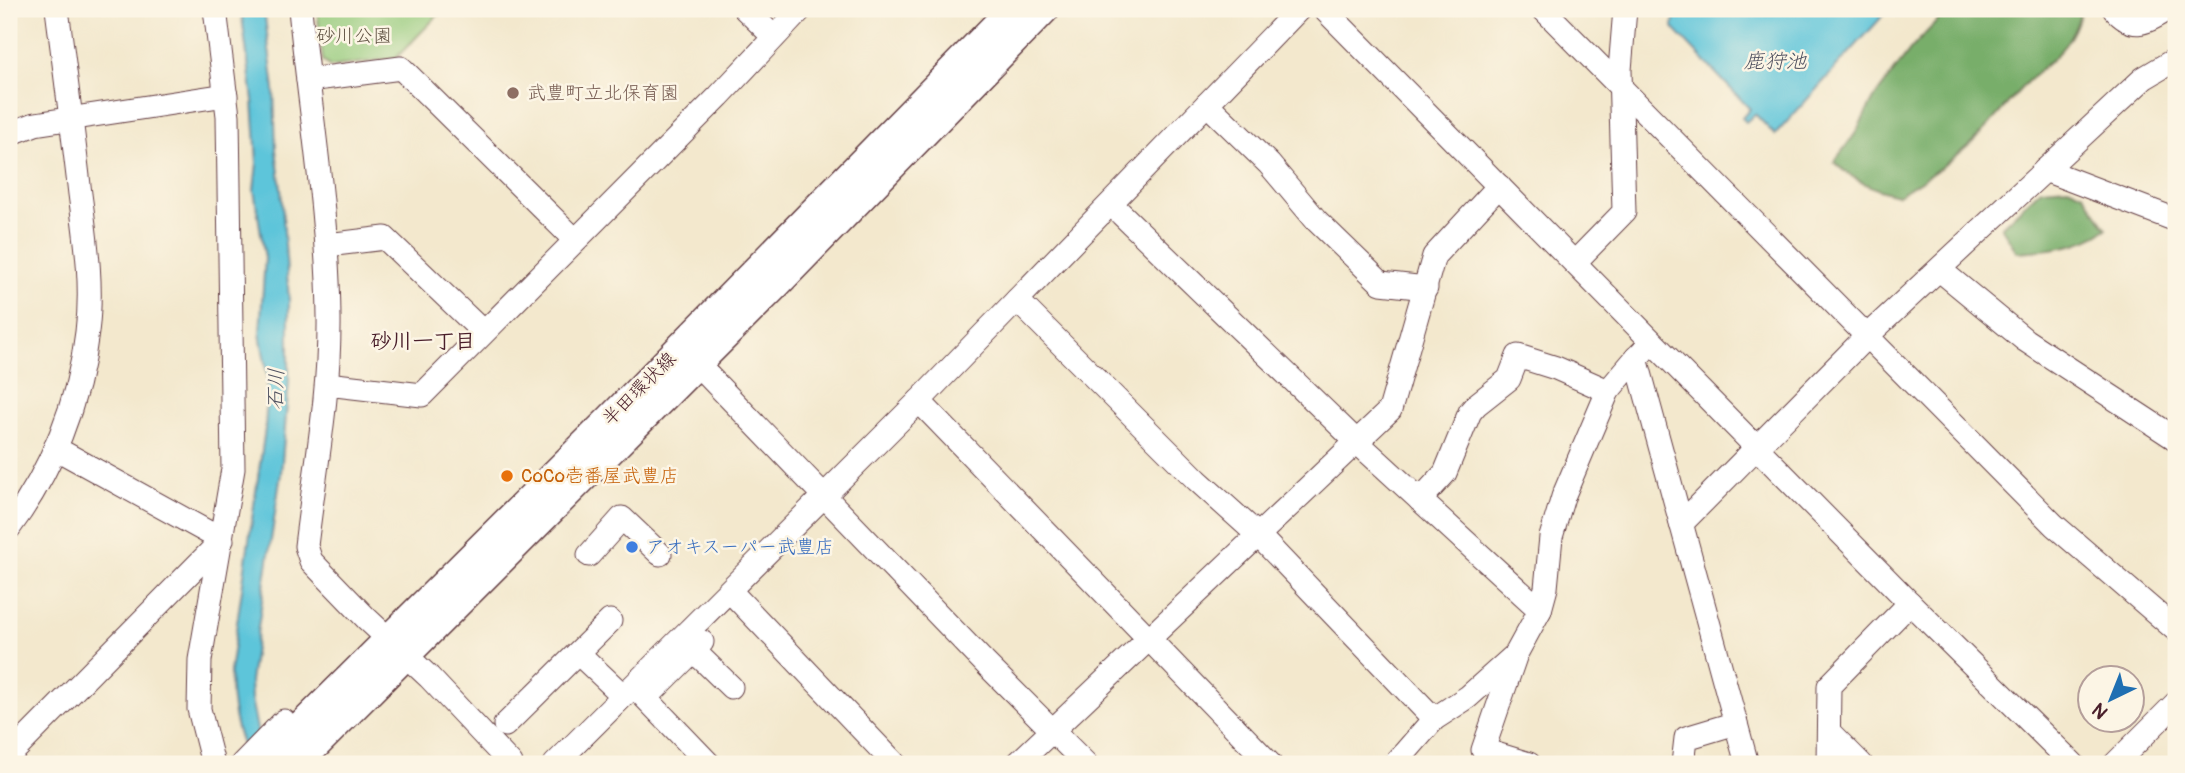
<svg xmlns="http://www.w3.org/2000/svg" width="2185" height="773" viewBox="0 0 2185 773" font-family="Pangolin,'Klee One',sans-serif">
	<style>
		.green { fill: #95ca7b; stroke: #707453; stroke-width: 2 }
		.forest { fill: #78ae6b; stroke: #61664b; stroke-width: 2 }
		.water { fill: #5dc5da; stroke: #547282; stroke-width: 2 }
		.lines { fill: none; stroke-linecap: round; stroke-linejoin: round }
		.minor-casing { stroke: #633d43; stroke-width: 25 }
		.major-casing { stroke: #633d43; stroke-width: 31 }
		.minor { stroke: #fff; stroke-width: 23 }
		.major { stroke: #fff; stroke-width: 28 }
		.education-dot { fill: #8d6e63; stroke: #fcf5e5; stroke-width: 2.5 }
		.food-dot { fill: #e8710a; stroke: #fcf5e5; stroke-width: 2.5 }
		.shop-dot { fill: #3f7fe0; stroke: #fcf5e5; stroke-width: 2.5 }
		.labels { text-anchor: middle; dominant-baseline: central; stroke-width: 5; stroke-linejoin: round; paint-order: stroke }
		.park-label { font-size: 19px; fill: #605243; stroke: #fcf5e5 }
		.education-label { font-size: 19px; fill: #785e54; stroke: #fcf5e5; text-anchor: start }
		.street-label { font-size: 19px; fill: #4a1f2b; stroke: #fcf5e5 }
		.food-label { font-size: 19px; fill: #c56008; stroke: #fcf5e5; text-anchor: start }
		.shop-label { font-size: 19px; fill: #366cbe; stroke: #fcf5e5; text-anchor: start }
		.water-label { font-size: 21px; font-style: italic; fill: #505160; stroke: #fcf5e5 }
		.neighbourhood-label { font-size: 21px; font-weight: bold; fill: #4a1f2b; stroke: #fcf5e5 }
	</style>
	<rect width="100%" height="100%" fill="#fcf5e5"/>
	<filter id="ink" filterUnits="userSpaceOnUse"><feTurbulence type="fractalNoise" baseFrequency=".0143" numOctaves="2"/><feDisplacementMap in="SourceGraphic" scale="14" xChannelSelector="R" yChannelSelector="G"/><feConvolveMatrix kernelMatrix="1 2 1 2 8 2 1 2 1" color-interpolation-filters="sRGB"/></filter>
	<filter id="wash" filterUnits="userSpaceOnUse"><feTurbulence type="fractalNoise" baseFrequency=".00686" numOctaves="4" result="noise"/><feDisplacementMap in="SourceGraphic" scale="28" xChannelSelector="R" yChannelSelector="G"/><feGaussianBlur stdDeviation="1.57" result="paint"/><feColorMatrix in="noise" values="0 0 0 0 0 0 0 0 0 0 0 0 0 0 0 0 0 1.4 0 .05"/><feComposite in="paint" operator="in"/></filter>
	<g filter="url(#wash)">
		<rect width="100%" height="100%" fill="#f3e8cd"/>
		<!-- green -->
		<path class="green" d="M 317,9 L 444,9 L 396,58 L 330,67 L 323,61 Z"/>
		<!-- forest -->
		<g class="forest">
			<path d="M 1960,9 L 2081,9 L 2081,11 C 2071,48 2053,57 2027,82 C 2007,103 1990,126 1969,145 C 1947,165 1923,180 1898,195 C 1874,190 1851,179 1834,162 L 1855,134 L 1874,98 L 1911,49 L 1940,18 Z"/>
			<path d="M 2068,187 L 2084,194 L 2107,229 C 2080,248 2049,250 2017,252 L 2001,227 L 2041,189 Z"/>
		</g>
		<!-- water -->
		<g class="water">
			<path d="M 241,9 L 264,9 L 274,89 L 276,150 L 281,188 L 289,301 L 289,381 L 281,473 L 250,681 L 251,699 L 258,734 L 251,764 C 235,735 231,705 230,672 L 265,429 L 268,380 L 260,333 L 265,258 L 254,190 L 257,163 L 253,100 Z"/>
			<path d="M 1675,9 L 1889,9 L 1775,135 L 1755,114 L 1746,122 L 1742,118 L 1750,109 L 1673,28 Z"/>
		</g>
	</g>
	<g filter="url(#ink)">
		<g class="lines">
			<!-- minor casing -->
			<g class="minor-casing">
				<g id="minor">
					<path d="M 300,9 C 310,111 328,214 329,317 C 330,394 315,470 306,546 L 311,561 L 367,619 L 429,677 L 511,764"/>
					<path d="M 745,9 L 774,37"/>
					<path d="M 1324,9 L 1910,603 L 2073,764"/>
					<path d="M 1543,9 L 2054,525 L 2176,630"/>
					<path d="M 2114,9 C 2134,32 2146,22 2169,9"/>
					<path d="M 308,80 L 401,68 L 575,240"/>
					<path d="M 1207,104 L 1269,164 L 1316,220 L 1381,283 L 1426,288"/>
					<path d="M 9,134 L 35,124 L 226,95"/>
					<path d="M 2045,170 L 2176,220"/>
					<path d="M 1111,204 L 1357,442 L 1540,610"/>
					<path d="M 327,245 L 385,238 L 483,332"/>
					<path d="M 1575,262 L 1624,212 L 1620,70 L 1625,9"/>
					<path d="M 1940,270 L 2025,340 L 2176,439"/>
					<path d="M 1017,300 L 1197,480 L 1258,535 L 1434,719"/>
					<path d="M 1643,351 L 1636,358 L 1747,764"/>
					<path d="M 697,364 L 985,663 L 1086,764"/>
					<path d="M 327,384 L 422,395 L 719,96 L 801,9"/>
					<path d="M 919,401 L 1270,764"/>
					<path d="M 1420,500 L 1445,473 L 1470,412 L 1476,405 L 1509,379 L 1518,356 L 1556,368 L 1608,391"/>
					<path d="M 1681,524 L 1867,336 L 2144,78 L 2176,59"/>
					<path d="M 9,528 C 51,472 79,402 87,332 C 93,286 86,240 80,194 C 73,132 65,71 57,9"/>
					<path d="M 589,555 L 622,518 L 660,554"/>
					<path d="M 730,591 L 895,764"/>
					<path d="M 693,650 L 731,687"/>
					<path d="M 578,653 L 616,689"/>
					<path d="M 1515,657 L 1483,750 L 1529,764"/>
					<path d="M 634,686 L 709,764"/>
					<path d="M 652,692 L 702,642"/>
					<path d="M 505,725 L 610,621"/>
					<path d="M 1829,732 L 1861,764"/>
					<path d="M 9,756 L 222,540 L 55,448"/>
					<path d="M 213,764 L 199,709 L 200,660 L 233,469 L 228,116 L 215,9"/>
					<path d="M 242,764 L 284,721"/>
					<path d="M 555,764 L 919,401 L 1299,9"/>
					<path d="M 1017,764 L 1390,410 L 1434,256 L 1499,186"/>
					<path d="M 1395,764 L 1434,719 L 1468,697 L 1516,654 L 1540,610 L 1546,588 L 1551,537 L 1563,497 L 1608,391 L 1636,358"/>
					<path d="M 1683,764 L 1686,738 L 1736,723"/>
					<path d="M 1828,764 L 1829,686 L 1910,603"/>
					<path d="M 2115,764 L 2176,703"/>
				</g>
			</g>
			<!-- major casing -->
			<g class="major-casing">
				<g id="major">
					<path d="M 263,764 L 610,419 L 1012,9"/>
					<path d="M 297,764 L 775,286 L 1045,9"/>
				</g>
			</g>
			<!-- minor -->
			<use href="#minor" class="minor"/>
			<!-- major -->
			<use href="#major" class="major"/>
		</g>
	</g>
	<!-- markers -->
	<circle class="education-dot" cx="513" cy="93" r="7"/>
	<circle class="food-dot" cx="507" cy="476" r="7"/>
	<circle class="shop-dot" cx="632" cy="547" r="7"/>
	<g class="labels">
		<!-- park labels -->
		<g class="park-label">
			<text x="354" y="36">砂川公園</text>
		</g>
		<!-- education labels -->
		<g class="education-label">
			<text x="527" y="93">武豊町立北保育園</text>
		</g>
		<!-- street labels -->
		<g class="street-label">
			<text transform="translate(639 389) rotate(-45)">半田環状線</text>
		</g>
		<!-- food labels -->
		<g class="food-label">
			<text x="521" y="476">CoCo壱番屋武豊店</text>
		</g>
		<!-- shop labels -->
		<g class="shop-label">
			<text x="646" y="547">アオキスーパー武豊店</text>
		</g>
		<!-- water labels -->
		<g class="water-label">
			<text x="1775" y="61">鹿狩池</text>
			<text transform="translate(276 389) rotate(-88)">石川</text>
		</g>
		<!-- neighbourhood labels -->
		<g class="neighbourhood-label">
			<text x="423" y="341">砂川一丁目</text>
		</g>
	</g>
	<!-- margin -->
	<rect width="2185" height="773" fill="none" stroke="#fcf5e5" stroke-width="35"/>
	<!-- north arrow -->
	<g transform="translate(2111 699) rotate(223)"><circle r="33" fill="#fcf5e5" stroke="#b59f9b" stroke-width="2"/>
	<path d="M0-5L12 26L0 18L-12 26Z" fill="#1f6fb2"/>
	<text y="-10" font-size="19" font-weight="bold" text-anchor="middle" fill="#4a1f2b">N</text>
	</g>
</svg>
